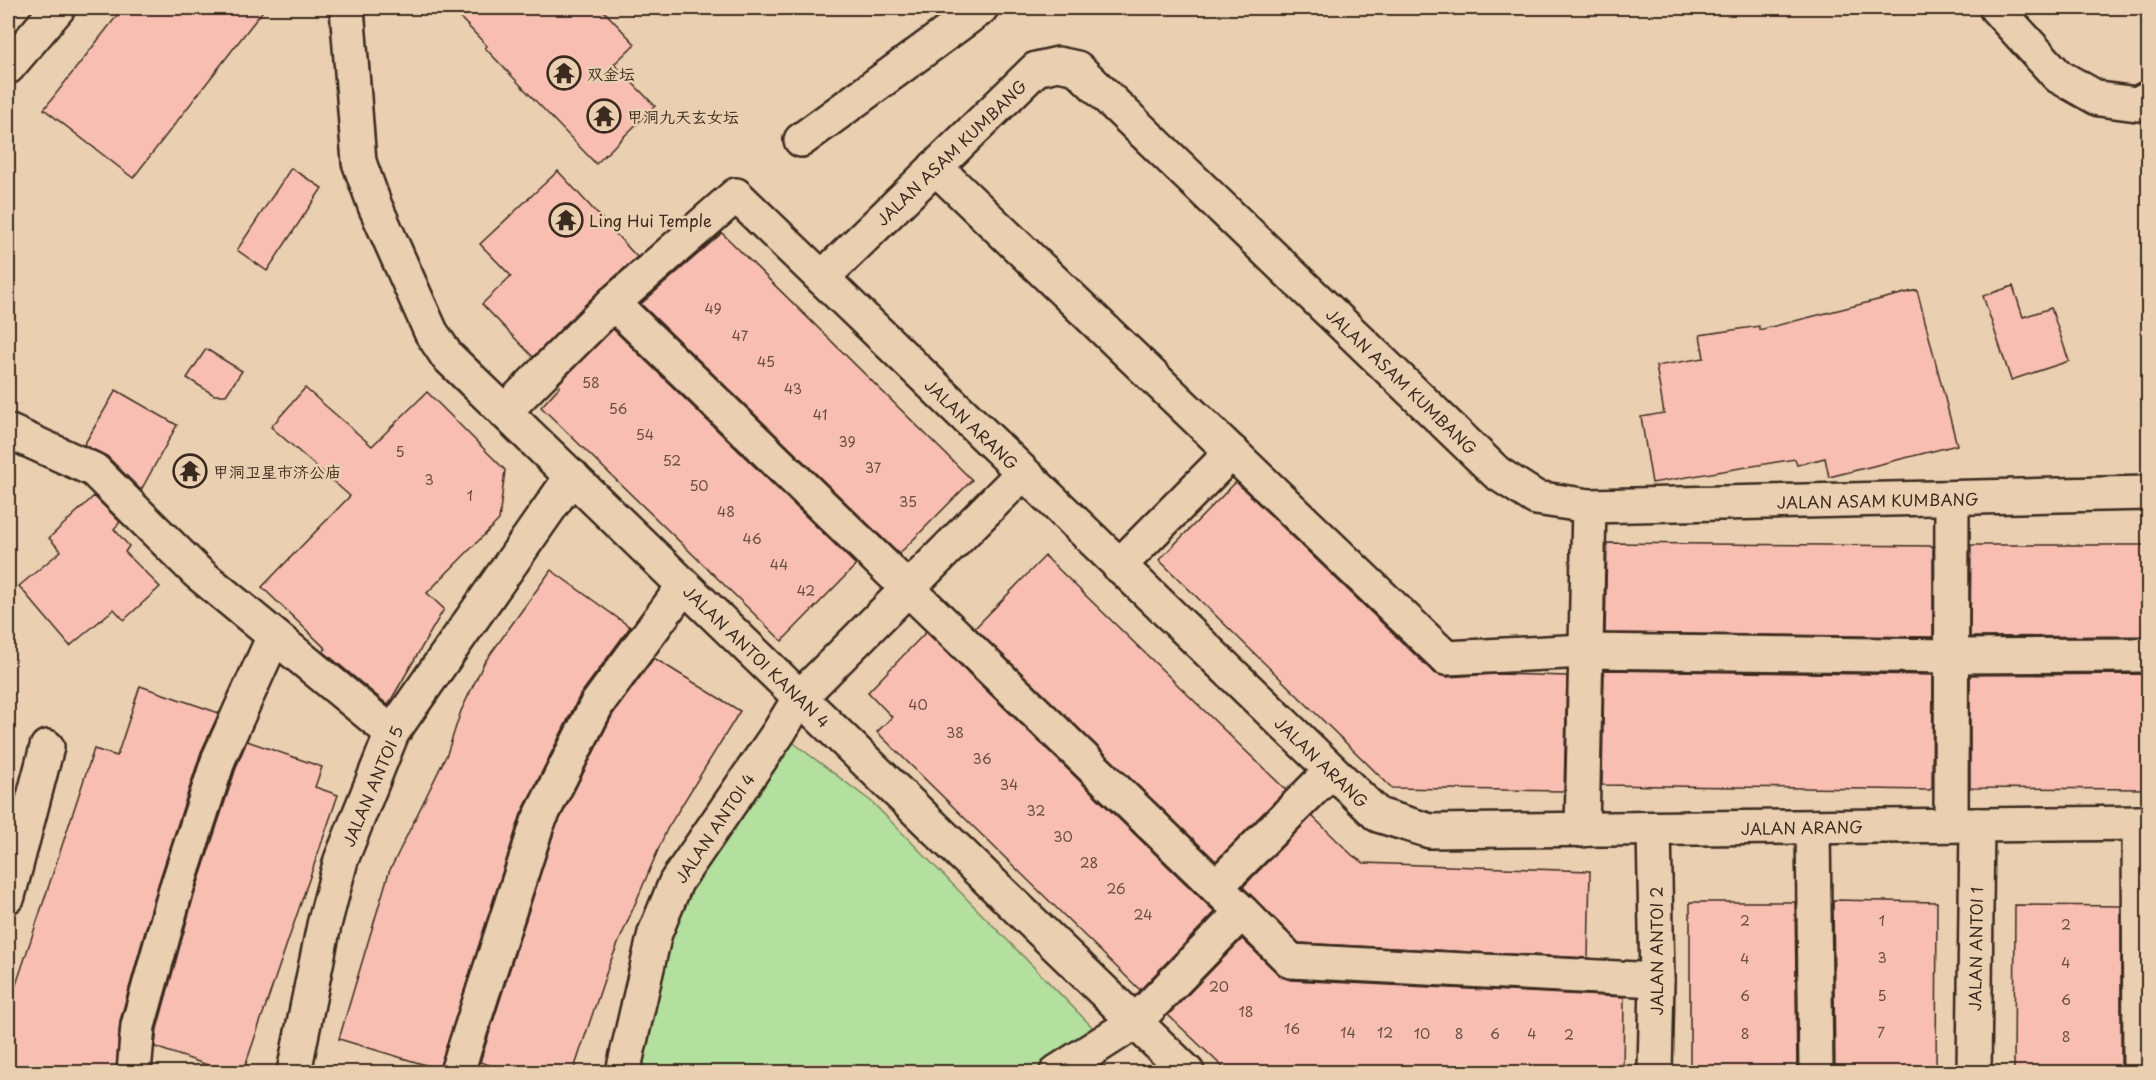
<svg xmlns="http://www.w3.org/2000/svg" width="2156" height="1080" viewBox="0 0 2156 1080" font-family="'Playpen Sans','LXGW WenKai TC',sans-serif">
	<style>
		.green { fill: #b3e09e; stroke: #77855e; stroke-width: 1.5 }
		.building { fill: #f8beb2; stroke: #3b2a1e; stroke-width: 1.5 }
		.lines { fill: none; stroke-linecap: round; stroke-linejoin: round }
		.minor-casing { stroke: #3b2a1e; stroke-width: 38 }
		.minor { stroke: #eacfb1; stroke-width: 33 }
		.labels { text-anchor: middle; dominant-baseline: central; stroke-width: 5; stroke-linejoin: round; paint-order: stroke }
		.number-label { font-size: 14px; fill: #6a4f43 }
		.poi-label { font-size: 16px; fill: #3b2a1e; stroke: #eacfb1; text-anchor: start }
		.street-label { font-size: 16px; fill: #3b2a1e; stroke: #eacfb1 }
	</style>
	<rect width="100%" height="100%" fill="#eacfb1"/>
	<filter id="ink" filterUnits="userSpaceOnUse"><feTurbulence type="fractalNoise" baseFrequency=".0167" numOctaves="2"/><feDisplacementMap in="SourceGraphic" scale="12" xChannelSelector="R" yChannelSelector="G"/><feConvolveMatrix kernelMatrix="1 2 1 2 8 2 1 2 1" color-interpolation-filters="sRGB"/></filter>
	<g filter="url(#ink)">
		<!-- green -->
		<path class="green" d="M 779,732 L 872,802 L 1107,1042 L 1057,1072 L 623,1072 L 655,933 Z"/>
		<!-- building -->
		<g class="building">
			<path d="M 123,8 L 265,8 L 133,178 L 44,109 Z"/>
			<path d="M 451,8 L 601,8 L 635,44 L 614,64 L 655,106 L 596,164 L 485,48 L 487,46 Z"/>
			<path d="M 291,168 L 322,188 L 267,271 L 237,250 Z"/>
			<path d="M 558,171 L 637,257 L 600,290 L 533,357 L 482,304 L 511,276 L 480,244 Z"/>
			<path d="M 722,233 L 972,480 L 899,554 L 641,304 Z"/>
			<path d="M 2013,286 L 2023,317 L 2051,308 L 2069,361 L 2011,380 L 1983,296 Z"/>
			<path d="M 1917,290 L 1957,445 L 1829,477 L 1825,458 L 1797,465 L 1795,459 L 1652,483 L 1641,417 L 1664,413 L 1656,366 L 1704,358 L 1700,335 L 1759,326 L 1759,330 Z"/>
			<path d="M 613,329 L 856,565 L 782,641 L 541,407 L 560,386 L 558,384 Z"/>
			<path d="M 206,349 L 242,371 L 226,395 L 214,395 L 187,378 Z"/>
			<path d="M 305,388 L 372,446 L 427,392 L 505,470 L 499,520 L 427,593 L 444,609 L 388,705 L 323,651 L 326,649 L 262,587 L 350,496 L 271,427 Z"/>
			<path d="M 116,390 L 177,425 L 141,490 L 107,456 L 84,445 Z"/>
			<path d="M 1236,482 L 1434,673 L 1447,677 L 1496,674 L 1567,676 L 1564,791 L 1392,788 L 1159,560 Z"/>
			<path d="M 94,496 L 120,522 L 114,529 L 129,546 L 125,552 L 160,587 L 124,620 L 114,609 L 70,646 L 19,586 L 61,551 L 49,538 Z"/>
			<path d="M 1607,543 L 1933,546 L 1933,637 L 1605,633 Z"/>
			<path d="M 1971,545 L 2148,545 L 2148,636 L 1970,637 Z"/>
			<path d="M 1045,556 L 1286,790 L 1216,861 L 975,628 Z"/>
			<path d="M 551,570 L 630,627 L 580,695 L 521,814 L 439,1069 L 339,1039 L 389,872 L 447,754 L 461,711 L 484,663 Z"/>
			<path d="M 926,632 L 1215,912 L 1140,990 L 877,732 L 892,717 L 868,692 Z"/>
			<path d="M 654,658 L 740,711 L 667,829 L 609,965 L 573,1072 L 511,1072 L 480,1062 L 555,829 L 613,714 Z"/>
			<path d="M 1604,670 L 1933,675 L 1932,788 L 1930,790 L 1602,785 Z"/>
			<path d="M 2148,674 L 2148,789 L 1970,788 L 1970,675 Z"/>
			<path d="M 140,686 L 219,713 L 201,752 L 158,885 L 120,1021 L 116,1072 L 55,1072 L 8,1068 L 8,1009 L 94,749 L 117,756 Z"/>
			<path d="M 247,741 L 322,767 L 315,787 L 338,795 L 243,1072 L 228,1072 L 155,1047 L 157,1029 L 194,895 L 237,765 Z"/>
			<path d="M 1312,816 L 1353,856 L 1364,863 L 1590,871 L 1588,958 L 1299,943 L 1243,887 Z"/>
			<path d="M 1833,900 L 1937,902 L 1936,1072 L 1835,1072 Z"/>
			<path d="M 1690,902 L 1795,902 L 1797,1072 L 1690,1072 Z"/>
			<path d="M 2015,905 L 2121,906 L 2121,1072 L 2014,1072 Z"/>
			<path d="M 1242,939 L 1278,974 L 1290,980 L 1624,997 L 1623,1072 L 1228,1072 L 1168,1015 Z"/>
		</g>
		<g class="lines">
			<!-- minor casing -->
			<g class="minor-casing">
				<g id="minor">
					<path d="M 347,8 L 359,162 L 375,206 L 431,332 L 447,356 L 1187,1072"/>
					<path d="M 1996,8 L 2058,76 L 2099,99 L 2137,104 L 2148,98"/>
					<path d="M 8,67 L 58,8"/>
					<path d="M 801,140 L 981,8"/>
					<path d="M 935,167 L 1446,658 L 1585,651 L 1950,656 L 2148,655"/>
					<path d="M 822,278 L 1036,69 L 1058,64 L 1077,68 L 1497,473 L 1536,498 L 1589,506 L 2148,493"/>
					<path d="M 613,303 L 1242,912"/>
					<path d="M 505,411 L 613,303 L 736,195 L 1378,815 L 1430,831 L 2148,823"/>
					<path d="M 8,431 L 94,470 L 197,572 L 392,733"/>
					<path d="M 1119,566 L 1232,452"/>
					<path d="M 2139,823 L 2140,1072"/>
					<path d="M 1951,825 L 1952,498"/>
					<path d="M 1813,827 L 1816,1072"/>
					<path d="M 1654,829 L 1657,980 L 1655,1072"/>
					<path d="M 1582,830 L 1589,506"/>
					<path d="M 1216,887 L 1331,771"/>
					<path d="M 8,896 L 47,747"/>
					<path d="M 134,1072 L 138,1026 L 176,890 L 219,758 L 274,636"/>
					<path d="M 294,1072 L 324,925 L 341,860 L 392,733 L 572,476"/>
					<path d="M 457,1072 L 538,822 L 597,704 L 684,586"/>
					<path d="M 623,1072 L 655,933 L 676,882 L 779,732 L 800,697 L 1023,473"/>
					<path d="M 1057,1072 L 1135,1022 L 1242,912 L 1291,961 L 1657,980"/>
					<path d="M 1974,1072 L 1977,825"/>
				</g>
			</g>
			<!-- minor -->
			<use href="#minor" class="minor"/>
		</g>
	</g>
	<!-- icons -->
	<defs>
		<g id="temple-ring" transform="scale(1.725)"><circle r="9.5" fill="#eacfb1" stroke="#3b2a1e" stroke-width="1.5"/><path d="M0-6L5-2H3V0L6.5 2.5H4V6H1.5V3h-3V6H-4V2.5H-6.5L-3 0V-2H-5Z" fill="#3b2a1e"/></g>
	</defs>
	<g fill-rule="evenodd">
		<use href="#temple-ring" x="564" y="73"/>
		<use href="#temple-ring" x="604" y="116"/>
		<use href="#temple-ring" x="566" y="220"/>
		<use href="#temple-ring" x="190" y="471"/>
	</g>
	<g class="labels">
		<!-- number labels -->
		<g class="number-label">
			<text x="713" y="308">49</text>
			<text x="740" y="335">47</text>
			<text x="766" y="361">45</text>
			<text x="591" y="382">58</text>
			<text x="793" y="388">43</text>
			<text x="618" y="408">56</text>
			<text x="820" y="414">41</text>
			<text x="645" y="434">54</text>
			<text x="847" y="441">39</text>
			<text x="400" y="451">5</text>
			<text x="672" y="460">52</text>
			<text x="873" y="467">37</text>
			<text x="429" y="479">3</text>
			<text x="699" y="485">50</text>
			<text x="470" y="495">1</text>
			<text x="908" y="501">35</text>
			<text x="726" y="511">48</text>
			<text x="752" y="538">46</text>
			<text x="779" y="564">44</text>
			<text x="806" y="590">42</text>
			<text x="918" y="704">40</text>
			<text x="955" y="732">38</text>
			<text x="982" y="758">36</text>
			<text x="1009" y="784">34</text>
			<text x="1036" y="810">32</text>
			<text x="1063" y="836">30</text>
			<text x="1089" y="862">28</text>
			<text x="1116" y="888">26</text>
			<text x="1143" y="914">24</text>
			<text x="1745" y="920">2</text>
			<text x="1882" y="920">1</text>
			<text x="2066" y="924">2</text>
			<text x="1882" y="957">3</text>
			<text x="1745" y="958">4</text>
			<text x="2066" y="962">4</text>
			<text x="1219" y="986">20</text>
			<text x="1745" y="995">6</text>
			<text x="1882" y="995">5</text>
			<text x="2066" y="999">6</text>
			<text x="1246" y="1011">18</text>
			<text x="1292" y="1028">16</text>
			<text x="1348" y="1032">14</text>
			<text x="1385" y="1032">12</text>
			<text x="1881" y="1032">7</text>
			<text x="1422" y="1033">10</text>
			<text x="1459" y="1033">8</text>
			<text x="1495" y="1033">6</text>
			<text x="1532" y="1033">4</text>
			<text x="1745" y="1033">8</text>
			<text x="1569" y="1034">2</text>
			<text x="2066" y="1036">8</text>
		</g>
		<!-- poi labels -->
		<g class="poi-label">
			<text x="587" y="73">双金坛</text>
			<text x="627" y="116">甲洞九天玄女坛</text>
			<text x="589" y="220">Ling Hui Temple</text>
			<text x="213" y="471">甲洞卫星市济公庙</text>
		</g>
		<!-- street labels -->
		<g class="street-label">
			<text transform="translate(951 152) rotate(-44)">JALAN ASAM KUMBANG</text>
			<text transform="translate(1402 381) rotate(44)">JALAN ASAM KUMBANG</text>
			<text transform="translate(972 424) rotate(44)">JALAN ARANG</text>
			<text transform="translate(1878 500) rotate(-1)">JALAN ASAM KUMBANG</text>
			<text transform="translate(757 656) rotate(44)">JALAN ANTOI KANAN 4</text>
			<text transform="translate(1322 762) rotate(44)">JALAN ARANG</text>
			<text transform="translate(372 786) rotate(-67)">JALAN ANTOI 5</text>
			<text transform="translate(1802 827) rotate(-1)">JALAN ARANG</text>
			<text transform="translate(714 828) rotate(-56)">JALAN ANTOI 4</text>
			<text transform="translate(1975 949) rotate(-89)">JALAN ANTOI 1</text>
			<text transform="translate(1656 951) rotate(-90)">JALAN ANTOI 2</text>
		</g>
	</g>
	<!-- margin -->
	<rect width="2156" height="1080" fill="none" stroke="#eacfb1" stroke-width="30"/>
	<rect x="15" y="15" width="2126" height="1050" fill="none" stroke="#3b2a1e" stroke-width="2" filter="url(#ink)"/>
</svg>
